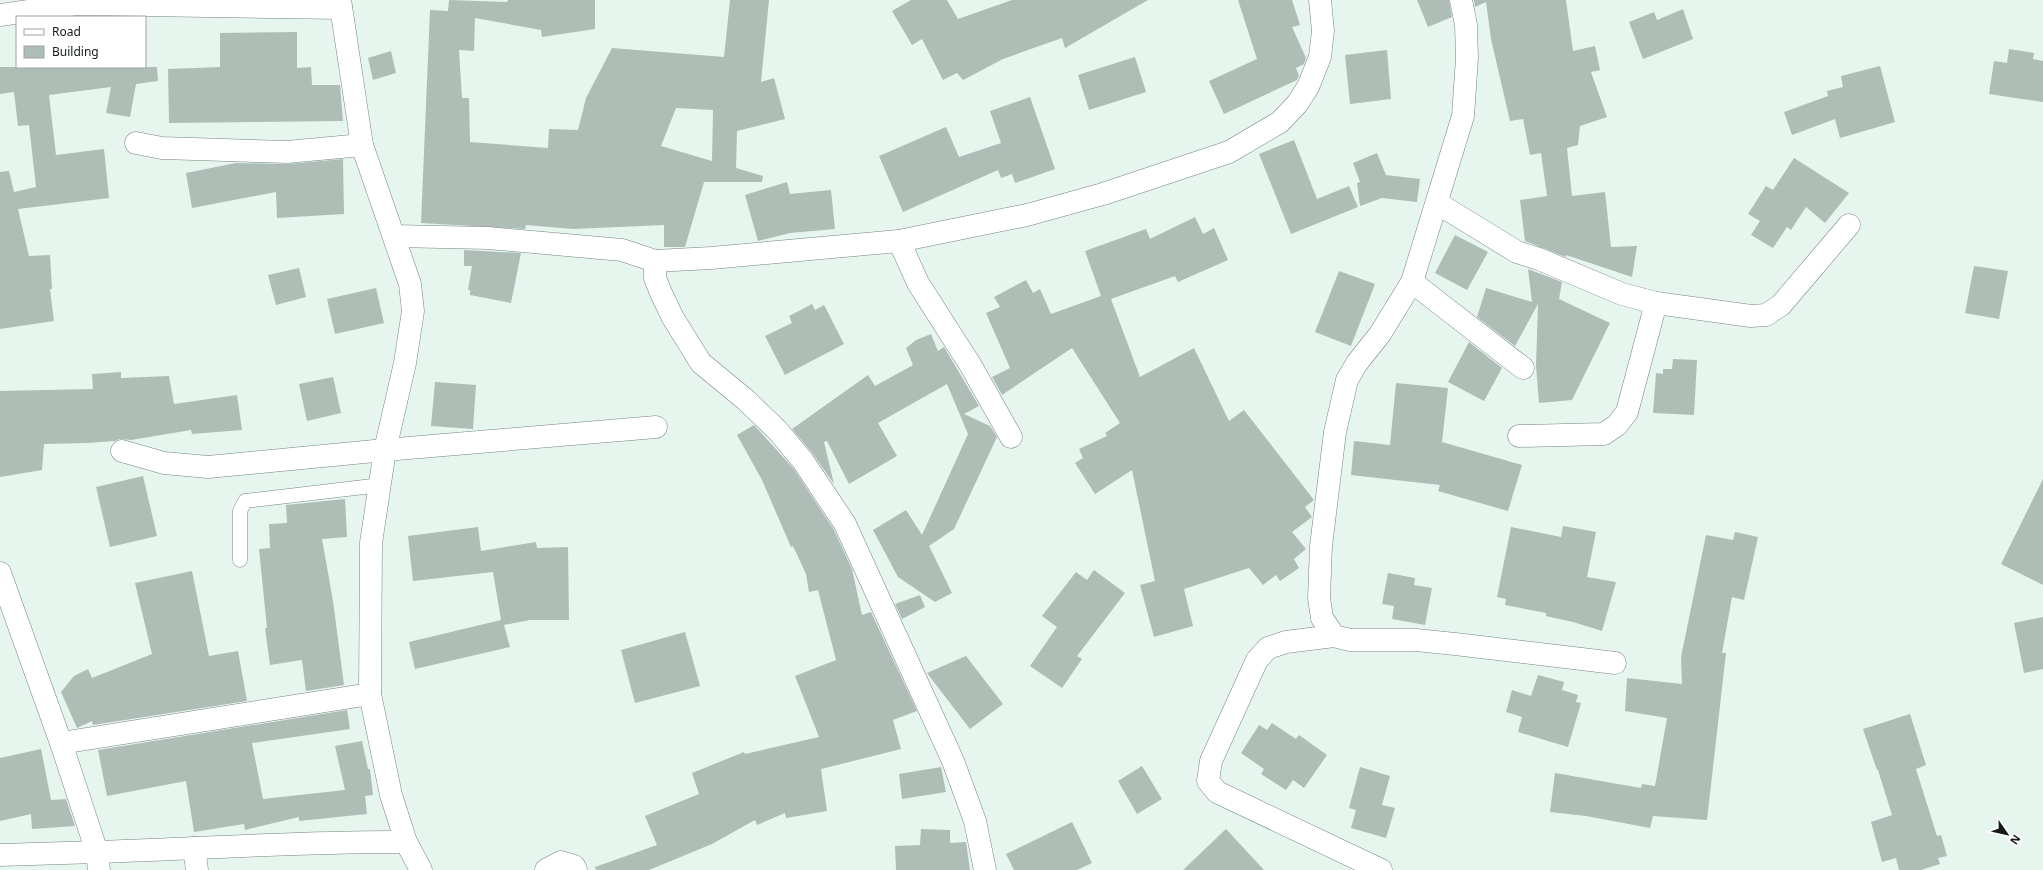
<svg xmlns="http://www.w3.org/2000/svg" width="2043" height="870" viewBox="0 0 2043 870" font-family="'Noto Sans',sans-serif">
	<style>
		.building { fill: #aebdb6; fill-rule: evenodd }
		.lines { fill: none; stroke-linecap: round; stroke-linejoin: round }
		.lane-casing { stroke: #76847e; stroke-width: 15 }
		.street-casing { stroke: #76847e; stroke-width: 23 }
		.lane { stroke: #fff; stroke-width: 14 }
		.street { stroke: #fff; stroke-width: 22 }
	</style>
	<rect width="100%" height="100%" fill="#e6f6ef"/>
	<!-- building -->
	<g class="building">
		<path d="M 449,0 L 507,2 L 508,0 L 595,0 L 595,29 L 542,37 L 541,30 L 475,18 L 474,51 L 459,50 L 462,98 L 469,98 L 470,142 L 548,148 L 549,129 L 578,130 L 586,98 L 612,48 L 724,57 L 730,0 L 769,0 L 761,82 L 774,78 L 785,119 L 737,131 L 736,168 L 763,176 L 762,182 L 704,182 L 685,247 L 664,247 L 664,225 L 573,229 L 526,225 L 525,229 L 421,223 L 430,10 L 448,11 ZM 676,108 L 713,110 L 712,161 L 661,146 Z"/>
		<path d="M 911,0 L 947,0 L 958,19 L 1012,0 L 1148,0 L 1065,48 L 1062,38 L 1003,59 L 963,80 L 957,73 L 943,80 L 922,39 L 912,45 L 892,11 Z"/>
		<path d="M 1238,0 L 1292,0 L 1300,25 L 1292,27 L 1306,58 L 1304,64 L 1296,68 L 1299,75 L 1297,80 L 1224,114 L 1209,81 L 1257,59 Z"/>
		<path d="M 1417,0 L 1449,0 L 1452,17 L 1428,27 Z"/>
		<path d="M 1474,0 L 1566,0 L 1573,51 L 1595,46 L 1600,70 L 1591,72 L 1607,117 L 1580,126 L 1578,145 L 1567,148 L 1572,196 L 1605,192 L 1611,247 L 1637,246 L 1632,277 L 1566,255 L 1566,257 L 1525,241 L 1520,200 L 1547,196 L 1541,153 L 1530,155 L 1523,119 L 1510,121 L 1491,39 L 1486,2 L 1475,7 Z"/>
		<path d="M 1683,9 L 1693,39 L 1643,59 L 1629,22 L 1654,12 L 1657,20 Z"/>
		<path d="M 297,32 L 297,68 L 311,67 L 312,85 L 340,85 L 343,121 L 169,123 L 168,69 L 220,67 L 220,33 Z"/>
		<path d="M 2009,49 L 2034,53 L 2033,59 L 2043,61 L 2043,102 L 1989,94 L 1994,61 L 2007,63 Z"/>
		<path d="M 1387,50 L 1391,99 L 1350,104 L 1345,55 Z"/>
		<path d="M 391,51 L 396,73 L 373,80 L 368,58 Z"/>
		<path d="M 1135,57 L 1146,92 L 1089,110 L 1078,75 Z"/>
		<path d="M 1880,66 L 1895,122 L 1840,138 L 1835,119 L 1792,135 L 1784,112 L 1828,96 L 1827,91 L 1843,87 L 1841,76 Z"/>
		<path d="M 0,67 L 157,67 L 158,81 L 136,84 L 130,117 L 106,113 L 111,87 L 49,95 L 56,155 L 104,149 L 109,198 L 18,209 L 29,256 L 50,255 L 52,289 L 50,289 L 54,321 L 0,329 L 0,172 L 9,171 L 14,192 L 36,187 L 29,125 L 18,126 L 14,92 L 0,94 Z"/>
		<path d="M 1030,97 L 1055,169 L 1015,183 L 1012,174 L 1001,178 L 998,170 L 903,212 L 879,156 L 946,127 L 959,157 L 1001,143 L 990,111 Z"/>
		<path d="M 1294,140 L 1317,199 L 1349,186 L 1358,207 L 1291,234 L 1259,154 Z"/>
		<path d="M 1377,153 L 1386,175 L 1420,179 L 1417,202 L 1382,198 L 1360,206 L 1357,183 L 1360,182 L 1353,163 Z"/>
		<path d="M 1794,158 L 1849,193 L 1825,223 L 1806,207 L 1791,230 L 1787,227 L 1773,248 L 1751,235 L 1760,221 L 1748,214 L 1766,186 L 1773,190 Z"/>
		<path d="M 343,159 L 344,214 L 277,218 L 276,192 L 192,208 L 186,173 L 236,163 L 288,164 Z"/>
		<path d="M 787,182 L 790,194 L 831,190 L 835,229 L 790,233 L 758,241 L 745,195 Z"/>
		<path d="M 1195,217 L 1203,234 L 1214,228 L 1228,260 L 1178,282 L 1175,276 L 1111,299 L 1140,377 L 1194,348 L 1229,421 L 1244,410 L 1314,500 L 1305,507 L 1312,517 L 1292,532 L 1306,549 L 1294,559 L 1299,568 L 1280,581 L 1276,575 L 1263,585 L 1249,568 L 1184,589 L 1193,626 L 1154,637 L 1140,585 L 1155,581 L 1132,470 L 1095,494 L 1075,463 L 1083,458 L 1079,449 L 1107,436 L 1105,433 L 1120,423 L 1072,348 L 1002,395 L 992,377 L 1010,368 L 986,313 L 1000,307 L 994,297 L 1026,280 L 1033,293 L 1040,289 L 1051,314 L 1101,296 L 1085,251 L 1146,229 L 1150,239 Z"/>
		<path d="M 1455,235 L 1488,252 L 1467,290 L 1435,273 Z"/>
		<path d="M 464,250 L 521,253 L 511,303 L 470,295 L 470,290 L 468,290 L 472,266 L 464,266 Z"/>
		<path d="M 1974,266 L 2008,271 L 1999,319 L 1965,313 Z"/>
		<path d="M 299,268 L 306,297 L 276,305 L 268,275 Z"/>
		<path d="M 1528,269 L 1562,282 L 1559,299 L 1610,323 L 1572,400 L 1539,403 L 1536,366 L 1538,304 L 1515,346 L 1477,317 L 1486,288 L 1532,302 Z"/>
		<path d="M 1339,271 L 1375,284 L 1351,346 L 1315,332 Z"/>
		<path d="M 376,288 L 384,323 L 335,334 L 327,299 Z"/>
		<path d="M 812,304 L 815,310 L 824,305 L 844,344 L 785,375 L 765,336 L 792,323 L 789,316 Z"/>
		<path d="M 931,334 L 938,351 L 944,347 L 979,406 L 964,414 L 990,426 L 997,437 L 954,529 L 929,546 L 952,593 L 935,602 L 898,577 L 873,530 L 906,510 L 922,535 L 968,434 L 947,384 L 878,423 L 897,456 L 849,484 L 827,441 L 824,442 L 834,484 L 813,454 L 792,429 L 868,375 L 875,386 L 913,365 L 906,348 L 916,340 Z"/>
		<path d="M 1469,342 L 1502,368 L 1484,401 L 1448,382 Z"/>
		<path d="M 1673,359 L 1697,360 L 1694,415 L 1653,413 L 1656,373 L 1663,374 L 1663,369 L 1672,369 Z"/>
		<path d="M 121,372 L 121,378 L 169,376 L 174,404 L 237,395 L 242,430 L 192,434 L 191,430 L 131,440 L 119,439 L 115,441 L 88,443 L 44,444 L 42,470 L 0,477 L 0,391 L 93,389 L 92,374 Z"/>
		<path d="M 333,377 L 341,413 L 307,421 L 299,384 Z"/>
		<path d="M 435,382 L 476,385 L 473,429 L 431,426 Z"/>
		<path d="M 1396,383 L 1448,388 L 1442,442 L 1522,465 L 1508,511 L 1438,491 L 1440,485 L 1351,475 L 1354,441 L 1390,445 Z"/>
		<path d="M 754,425 L 793,468 L 834,530 L 852,569 L 862,615 L 871,612 L 917,711 L 893,720 L 901,749 L 821,769 L 827,811 L 786,818 L 785,813 L 757,825 L 755,820 L 712,844 L 649,870 L 596,870 L 595,867 L 657,845 L 645,816 L 699,794 L 692,773 L 744,752 L 745,754 L 819,737 L 795,676 L 836,660 L 818,590 L 809,592 L 806,574 L 793,546 L 791,547 L 762,480 L 737,435 Z"/>
		<path d="M 143,476 L 157,536 L 110,547 L 96,487 Z"/>
		<path d="M 2043,479 L 2043,585 L 2001,564 Z"/>
		<path d="M 345,499 L 347,537 L 322,539 L 333,601 L 344,685 L 306,691 L 302,660 L 270,665 L 265,628 L 267,628 L 259,549 L 270,548 L 269,524 L 287,523 L 286,505 Z"/>
		<path d="M 1563,526 L 1596,532 L 1587,577 L 1616,582 L 1602,631 L 1573,622 L 1546,616 L 1546,613 L 1505,605 L 1506,599 L 1497,597 L 1511,527 L 1561,537 Z"/>
		<path d="M 478,527 L 481,551 L 536,542 L 537,548 L 568,547 L 569,620 L 530,620 L 504,625 L 510,647 L 415,669 L 409,642 L 501,620 L 493,572 L 413,581 L 408,536 Z"/>
		<path d="M 1735,532 L 1758,537 L 1744,600 L 1732,597 L 1722,653 L 1726,653 L 1707,820 L 1653,816 L 1650,828 L 1586,816 L 1550,812 L 1555,773 L 1641,788 L 1642,784 L 1655,786 L 1667,718 L 1625,711 L 1627,678 L 1682,684 L 1681,657 L 1706,535 L 1733,540 Z"/>
		<path d="M 1094,570 L 1125,593 L 1077,656 L 1082,659 L 1062,688 L 1030,666 L 1057,627 L 1042,616 L 1076,572 L 1087,580 Z"/>
		<path d="M 192,571 L 209,656 L 238,651 L 247,701 L 93,725 L 92,721 L 77,728 L 61,692 L 74,676 L 88,669 L 92,678 L 152,654 L 135,583 Z"/>
		<path d="M 1388,573 L 1415,578 L 1414,585 L 1432,588 L 1425,625 L 1392,619 L 1394,606 L 1382,604 Z"/>
		<path d="M 920,595 L 925,607 L 902,619 L 895,604 Z"/>
		<path d="M 2043,617 L 2043,669 L 2024,673 L 2014,623 Z"/>
		<path d="M 685,632 L 700,686 L 635,703 L 621,650 Z"/>
		<path d="M 966,656 L 1003,704 L 970,729 L 927,673 Z"/>
		<path d="M 1538,675 L 1564,682 L 1562,690 L 1578,695 L 1576,702 L 1581,703 L 1568,747 L 1518,732 L 1522,717 L 1506,712 L 1512,690 L 1531,696 Z"/>
		<path d="M 347,710 L 350,729 L 252,743 L 263,799 L 345,790 L 335,746 L 362,741 L 368,769 L 370,769 L 373,795 L 365,796 L 367,814 L 299,821 L 299,817 L 245,830 L 244,824 L 194,832 L 186,781 L 107,796 L 98,750 Z"/>
		<path d="M 1910,714 L 1926,765 L 1916,769 L 1937,836 L 1941,835 L 1947,856 L 1938,858 L 1940,864 L 1921,870 L 1899,870 L 1896,858 L 1882,862 L 1871,822 L 1892,815 L 1878,770 L 1877,770 L 1863,729 Z"/>
		<path d="M 1272,723 L 1296,739 L 1299,735 L 1327,755 L 1304,788 L 1293,780 L 1286,790 L 1261,774 L 1264,769 L 1241,753 L 1259,725 L 1267,730 Z"/>
		<path d="M 41,749 L 51,800 L 66,799 L 75,826 L 32,829 L 31,814 L 0,821 L 0,758 Z"/>
		<path d="M 1142,766 L 1162,799 L 1137,814 L 1118,781 Z"/>
		<path d="M 941,767 L 946,792 L 902,799 L 899,774 Z"/>
		<path d="M 1360,767 L 1390,776 L 1382,805 L 1395,808 L 1386,838 L 1351,828 L 1356,810 L 1349,808 Z"/>
		<path d="M 1072,822 L 1092,863 L 1077,870 L 1014,870 L 1006,854 Z"/>
		<path d="M 921,829 L 950,830 L 950,843 L 966,842 L 970,870 L 896,870 L 895,846 L 920,845 Z"/>
		<path d="M 1226,829 L 1264,870 L 1183,870 Z"/>
	</g>
	<g class="lines">
		<!-- lane casing -->
		<g class="lane-casing">
			<path id="lane" d="M 240,560 L 240,511 L 245,501 L 381,485"/>
		</g>
		<!-- street casing -->
		<g class="street-casing">
			<g id="street">
				<path d="M 340,0 L 362,145 L 410,284 L 413,311 L 405,363 L 385,450 L 371,543 L 370,694 L 391,795 L 406,842 L 421,870"/>
				<path d="M 1461,0 L 1466,25 L 1467,58 L 1463,116 L 1412,282 L 1380,334 L 1357,363 L 1347,380 L 1335,432 L 1321,546 L 1319,598 L 1322,618 L 1334,636 L 1350,640 L 1416,640 L 1455,644 L 1615,663"/>
				<path d="M 0,15 L 77,4 L 341,8"/>
				<path d="M 136,143 L 162,148 L 287,152 L 362,145"/>
				<path d="M 1437,203 L 1517,252 L 1539,259 L 1622,294 L 1656,303 L 1751,316 L 1766,315 L 1781,305 L 1849,225"/>
				<path d="M 394,236 L 488,238 L 622,250 L 655,261 L 711,258 L 899,241 L 1027,215 L 1103,194 L 1229,152 L 1280,122 L 1297,104 L 1308,87 L 1320,57 L 1323,31 L 1320,0"/>
				<path d="M 899,241 L 918,283 L 971,366 L 1011,437"/>
				<path d="M 655,261 L 655,278 L 661,293 L 673,318 L 701,363 L 746,400 L 778,431 L 803,461 L 845,524 L 953,761 L 975,821 L 985,870"/>
				<path d="M 1412,282 L 1523,368"/>
				<path d="M 1519,436 L 1604,434 L 1617,425 L 1627,412 L 1656,303"/>
				<path d="M 122,451 L 164,463 L 208,467 L 385,450 L 656,427"/>
				<path d="M 0,573 L 61,743 L 97,852 L 0,855"/>
				<path d="M 1334,636 L 1286,642 L 1268,648 L 1257,660 L 1211,761 L 1208,781 L 1217,792 L 1381,870"/>
				<path d="M 61,743 L 370,694"/>
				<path d="M 194,848 L 197,870"/>
				<path d="M 99,870 L 97,852 C 200,849 303,841 406,842"/>
				<path d="M 546,870 L 561,862 L 574,866 L 576,870"/>
			</g>
		</g>
		<!-- lane -->
		<use href="#lane" class="lane"/>
		<!-- street -->
		<use href="#street" class="street"/>
	</g>
	<!-- legend -->
	<rect x="16" y="16" width="130" height="52" fill="#ffffff" stroke="#a1a3a2"/>
	<rect x="24" y="29" width="20" height="6" fill="#ffffff" stroke="#a1a3a2"/>
	<text x="52" y="36" font-size="12" fill="#141a17">Road</text>
	<rect x="24" y="46" width="20" height="12" fill="#aebdb6" stroke="#a1a3a2"/>
	<text x="52" y="56" font-size="12" fill="#141a17">Building</text>
	<!-- north arrow -->
	<g transform="translate(2007 834) rotate(124)" stroke="#ffffff" stroke-width="3" paint-order="stroke">
	<path d="M0-3L7 15L0 10L-7 15Z" fill="#141a17"/>
	<text y="-6" font-size="11" font-weight="bold" text-anchor="middle" fill="#141a17">N</text>
	</g>
</svg>
